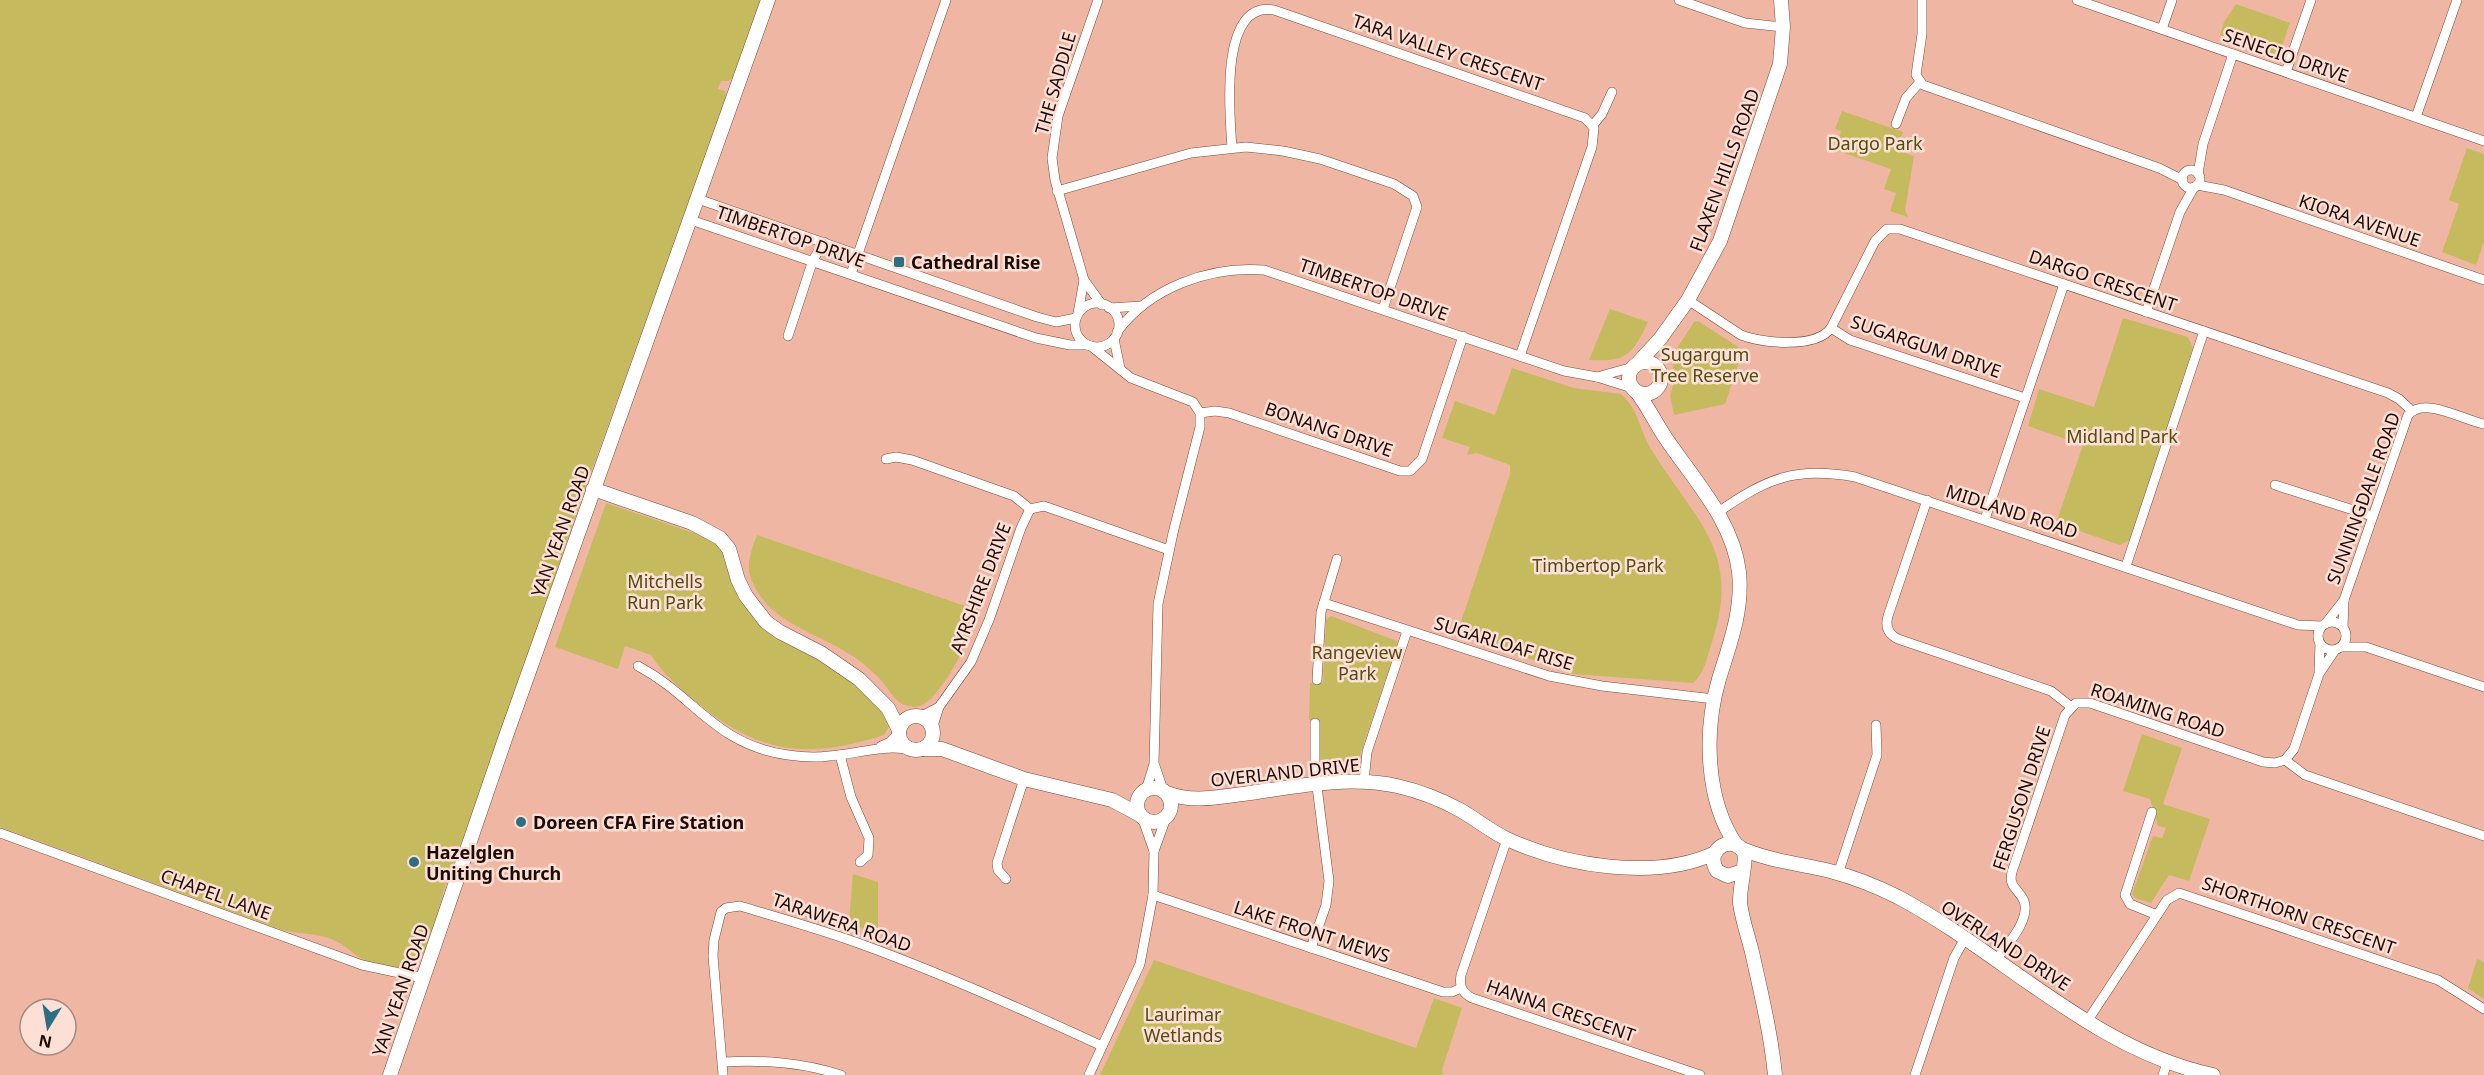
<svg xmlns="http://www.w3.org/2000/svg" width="2484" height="1075" viewBox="0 0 2484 1075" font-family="'Noto Sans',sans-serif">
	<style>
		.green { fill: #c6ba5e }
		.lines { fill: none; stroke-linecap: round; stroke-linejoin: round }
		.street-casing { stroke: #7a4a38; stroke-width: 10 }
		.secondary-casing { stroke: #7a4a38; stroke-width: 15 }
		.street { stroke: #fff; stroke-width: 9 }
		.secondary { stroke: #fff; stroke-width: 14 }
		.poi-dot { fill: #2e6e82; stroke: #fcdfd5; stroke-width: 2 }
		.labels { text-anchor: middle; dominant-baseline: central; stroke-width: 5; stroke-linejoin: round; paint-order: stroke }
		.street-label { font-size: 18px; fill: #1e0b05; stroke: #fcdfd5 }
		.park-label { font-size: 18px; fill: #534b10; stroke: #fcdfd5 }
		.poi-label { font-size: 18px; font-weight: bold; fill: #1e0b05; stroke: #fcdfd5; text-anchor: start }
	</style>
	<rect width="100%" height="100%" fill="#efb7a3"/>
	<!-- green -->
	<g class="green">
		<path d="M 0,0 L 761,0 L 734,77 L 728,81 L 721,81 L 718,89 L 725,91 L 726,99 L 584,492 L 465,839 L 460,846 L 445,847 L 445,850 L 455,853 L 457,857 C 443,882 442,905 433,931 C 424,959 414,972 384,966 C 377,964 369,963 362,959 C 351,952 344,944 331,939 C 315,933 298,934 282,930 L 0,827 Z"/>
		<path d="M 2236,4 L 2290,23 L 2280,52 L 2273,55 L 2220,35 L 2224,22 Z"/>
		<path d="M 1842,111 L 1903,132 L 1897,150 L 1914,156 L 1905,210 L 1908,217 L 1890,211 L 1896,193 L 1884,189 L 1891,169 L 1835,150 L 1841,131 L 1835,129 Z"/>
		<path d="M 2467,148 L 2484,154 L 2484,242 L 2476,265 L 2442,252 L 2459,204 L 2449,200 Z"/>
		<path d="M 1610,309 L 1648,322 C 1632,355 1627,362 1589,360 Z"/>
		<path d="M 2123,318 L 2188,337 L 2193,348 L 2130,540 L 2120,545 L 2056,523 L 2083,445 L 2028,426 L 2039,389 L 2094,407 Z"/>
		<path d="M 1698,321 L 1743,350 L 1725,404 L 1674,415 L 1670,395 L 1674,382 L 1673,362 L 1677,348 L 1694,322 Z"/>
		<path d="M 1512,368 L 1574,388 L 1621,394 C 1638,408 1640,431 1651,449 C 1695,521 1742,550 1712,642 C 1707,657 1705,673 1693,683 L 1574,674 L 1457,634 L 1510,474 L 1510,465 L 1477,453 L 1467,455 L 1470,447 L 1442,438 L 1455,401 L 1495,415 Z"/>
		<path d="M 606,503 L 697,534 L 715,544 L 723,551 L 736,591 L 746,608 L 757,620 L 815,654 L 855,683 L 893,720 L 884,735 C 807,760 758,754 695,701 C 678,686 663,674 651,655 L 625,646 L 618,669 L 555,647 Z"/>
		<path d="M 757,535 L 980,611 C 973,632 940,705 916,707 C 913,707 905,705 902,704 C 894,700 887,687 881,680 C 875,674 868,668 861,662 C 832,639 786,628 765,602 C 744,575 746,564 757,535 Z"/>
		<path d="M 1331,616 L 1397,641 L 1397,645 L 1357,764 L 1319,766 L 1320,722 L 1309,720 L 1310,683 L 1323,683 L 1326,620 Z"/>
		<path d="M 2142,734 L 2182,748 L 2163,804 L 2210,819 L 2189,881 L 2169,875 L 2151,903 L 2136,898 L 2132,894 L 2153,836 L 2162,838 L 2166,828 L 2158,826 L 2150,799 L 2123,791 Z"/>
		<path d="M 853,874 L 878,882 L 878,935 L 849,923 Z"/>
		<path d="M 2477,959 L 2484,962 L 2484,999 L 2468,988 Z"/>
		<path d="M 1154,960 L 1416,1048 L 1434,998 L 1462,1008 L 1442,1070 L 1443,1075 L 1100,1075 Z"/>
	</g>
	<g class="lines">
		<!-- street casing -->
		<g class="street-casing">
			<g id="street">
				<path d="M 1098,0 L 1058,116 L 1052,158 L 1055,180 L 1084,280 L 1102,305"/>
				<path d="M 1679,0 L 1745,23 L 1783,27"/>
				<path d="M 1922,0 L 1922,34 L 1916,75 L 1923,85 L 2159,168 L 2183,180"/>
				<path d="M 2077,0 L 2484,141"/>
				<path d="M 2162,29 L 2172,0"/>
				<path d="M 2286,72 L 2311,0"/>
				<path d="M 2416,117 L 2457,0"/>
				<path d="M 1896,124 L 1906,98 L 1920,82"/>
				<path d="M 1593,125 L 1602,114 L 1612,92"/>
				<path d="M 1232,148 C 1230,116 1218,0 1274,10 L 1585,118 L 1594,128 L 1592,147 L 1520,356"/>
				<circle cx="2191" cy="179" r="9"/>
				<path d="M 2198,174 L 2203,144 L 2233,54"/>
				<path d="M 2197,185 L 2224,190 L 2484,280"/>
				<path d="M 1057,191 L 1191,153 L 1246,147 L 1283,151 L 1320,159 L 1394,184 L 1413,196 L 1417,207 L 1383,309"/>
				<path d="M 698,199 L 1037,317 L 1056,322 L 1076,318"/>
				<path d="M 691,220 L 1036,338 L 1070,345 L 1087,345"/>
				<path d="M 851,274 L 946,0"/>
				<path d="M 1688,300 L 1741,335 C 1762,343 1816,349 1831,328 L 1850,340 L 2025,398"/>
				<circle cx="1097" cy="325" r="22"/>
				<path d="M 1109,308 L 1142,306"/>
				<path d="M 2146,312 L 2180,212 L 2194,187"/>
				<path d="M 1078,313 L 1084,280"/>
				<path d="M 1831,328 L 1875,241 L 1887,229 L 1900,229 L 2388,393 L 2399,399 L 2411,410"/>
				<path d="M 1117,332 C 1150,287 1210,266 1264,270 L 1564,371 L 1597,377 L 1632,388"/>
				<path d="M 788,336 L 813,260 L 824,242"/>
				<path d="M 1114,339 L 1120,368"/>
				<path d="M 1091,346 L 1131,378 L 1193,402 L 1200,413 L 1200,427 L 1173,533 L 1158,604 L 1154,764 L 1146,790"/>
				<path d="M 1597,377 L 1633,367"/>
				<path d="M 1200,413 L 1215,411 L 1229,413 L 1400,471 L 1410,471 L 1422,459 L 1463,336"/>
				<path d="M 886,459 L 896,457 L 912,460 L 1014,496 L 1030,509 L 1044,506 L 1169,550"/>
				<path d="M 2275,485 L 2372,516"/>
				<path d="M 1927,500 L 1888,616 C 1885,626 1888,634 1898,639 L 2051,691 L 2070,706"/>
				<path d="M 1717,513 C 1766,479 1794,466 1855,477 L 2298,625 L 2322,626"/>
				<path d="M 1985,519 L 2064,284"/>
				<path d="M 2126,566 L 2204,331"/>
				<path d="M 1324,603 L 1549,676 L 1602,686 L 1714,699"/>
				<circle cx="2332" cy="636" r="14"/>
				<path d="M 2326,623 L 2344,600"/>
				<path d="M 2343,627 L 2344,600 L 2408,415 C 2425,396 2462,420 2484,424"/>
				<path d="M 2341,647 L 2366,647 L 2484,687"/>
				<path d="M 638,666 C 695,696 715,745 788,755 C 801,757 816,758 829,756 C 857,754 883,744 912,750"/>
				<path d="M 2319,671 L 2320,644"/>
				<path d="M 1317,680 L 1321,612 L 1337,559"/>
				<path d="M 920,717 L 939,707 L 971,662 L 989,620 L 1021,528 L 1030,509"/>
				<path d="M 932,729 L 939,707"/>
				<path d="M 881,746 L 890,742 L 899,733"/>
				<path d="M 840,755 L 851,797 L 869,838 L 868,855 L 860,862"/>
				<path d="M 2285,760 L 2294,749 L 2319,674 L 2335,650"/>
				<path d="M 1155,766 L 1163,790"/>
				<path d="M 1364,781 L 1367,752 L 1407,631"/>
				<path d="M 2152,812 L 2125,895 L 2130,904 L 2157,915"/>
				<path d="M 1142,817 L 1154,851"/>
				<path d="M 0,833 L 362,965 L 423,978"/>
				<path d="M 1507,839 L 1461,975 C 1459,986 1462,993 1472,998 L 1700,1075"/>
				<path d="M 1838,874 L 1877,755 L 1876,725"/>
				<path d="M 1006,879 L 998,870 L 997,863 L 1024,779"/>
				<path d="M 1153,895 L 1443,992 L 1452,992 L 1461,988"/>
				<path d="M 1311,948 L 1326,905 L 1329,881 L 1315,771 L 1315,723"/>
				<path d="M 1996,960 C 2006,946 2031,920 2024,901 C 2019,889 2008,887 2012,872 L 2065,715 L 2076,703 L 2090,703 L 2263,762 L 2275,763 L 2285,760 L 2305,775 L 2484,836"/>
				<path d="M 2088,1020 L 2167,900 L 2179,893 L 2438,980 L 2484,1009"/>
				<path d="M 723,1062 C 764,1060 801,1062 841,1075"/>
				<path d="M 723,1075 L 713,956 L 714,940 L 721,912 L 726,908 L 740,906 C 780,918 819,929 858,943 C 941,973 1022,1009 1102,1046"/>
				<path d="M 1089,1075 L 1140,964 L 1153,895 L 1154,851 L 1166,818"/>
				<path d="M 1915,1075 L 1954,958 L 1964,940"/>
				<path d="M 2163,1075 L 2167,1063"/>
			</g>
		</g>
		<!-- secondary casing -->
		<g class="secondary-casing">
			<g id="secondary">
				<circle cx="1645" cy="378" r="16"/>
				<path d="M 1638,363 L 1660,339 L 1688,300 L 1720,241 L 1780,64 L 1783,27 L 1781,0"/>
				<path d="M 1636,391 C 1647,405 1655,422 1665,437 C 1693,479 1733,520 1739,572 C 1743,610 1730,643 1719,679 C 1704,730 1705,801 1737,846"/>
				<path d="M 593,489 L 692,523 L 720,538 L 729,549 L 738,580 L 746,596 L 766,622 L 780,632 L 821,653 L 859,679 L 888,708 L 899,730"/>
				<circle cx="916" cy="733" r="17"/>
				<path d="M 923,749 L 942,749 L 1024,779 L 1112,800 L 1140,815"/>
				<circle cx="1154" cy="805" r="17"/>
				<path d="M 1167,793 C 1192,803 1218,797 1243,794 C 1294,787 1346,775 1397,786 C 1419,791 1440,799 1460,810 C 1476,819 1490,831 1507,839 C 1565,866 1655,881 1715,853"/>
				<path d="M 1742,849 C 1771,861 1800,864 1830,871 C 1853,877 1876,886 1898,897 C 2003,953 2094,1050 2213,1075"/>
				<path d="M 1742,871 L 1728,876 L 1717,871 C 1703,848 1735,833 1744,853 C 1747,859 1739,891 1740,903 C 1742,919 1748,936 1752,952 C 1761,993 1771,1034 1775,1075"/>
				<path d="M 390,1075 L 506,736 L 768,0"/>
			</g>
		</g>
		<!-- street -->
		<use href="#street" class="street"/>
		<!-- secondary -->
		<use href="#secondary" class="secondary"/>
	</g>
	<!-- markers -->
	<g class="poi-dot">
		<rect x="893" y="256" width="12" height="12" rx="3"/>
		<circle cx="521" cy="822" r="6"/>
		<circle cx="414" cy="862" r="6"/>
	</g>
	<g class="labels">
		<!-- street labels -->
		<g class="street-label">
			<text transform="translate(1448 52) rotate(19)">TARA VALLEY CRESCENT</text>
			<text transform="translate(2286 55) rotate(19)">SENECIO DRIVE</text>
			<text transform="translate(1055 83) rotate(-74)">THE SADDLE</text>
			<text transform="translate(1724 170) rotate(-70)">FLAXEN HILLS ROAD</text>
			<text transform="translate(2360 220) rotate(19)">KIORA AVENUE</text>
			<text transform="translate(791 236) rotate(19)">TIMBERTOP DRIVE</text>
			<text transform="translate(2103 280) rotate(19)">DARGO CRESCENT</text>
			<text transform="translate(1374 289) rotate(19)">TIMBERTOP DRIVE</text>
			<text transform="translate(1926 346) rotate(19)">SUGARGUM DRIVE</text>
			<text transform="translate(1329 429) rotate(19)">BONANG DRIVE</text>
			<text transform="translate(2363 498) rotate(-70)">SUNNINGDALE ROAD</text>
			<text transform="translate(2012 511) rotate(18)">MIDLAND ROAD</text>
			<text transform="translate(560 531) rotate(-70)">YAN YEAN ROAD</text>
			<text transform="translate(980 588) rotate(-69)">AYRSHIRE DRIVE</text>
			<text transform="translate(1504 643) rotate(17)">SUGARLOAF RISE</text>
			<text transform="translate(2158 710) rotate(18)">ROAMING ROAD</text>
			<text transform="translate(1285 772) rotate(-6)">OVERLAND DRIVE</text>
			<text transform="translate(2021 798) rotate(-72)">FERGUSON DRIVE</text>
			<text transform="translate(216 894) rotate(20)">CHAPEL LANE</text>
			<text transform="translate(2299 915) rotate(19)">SHORTHORN CRESCENT</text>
			<text transform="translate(842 922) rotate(19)">TARAWERA ROAD</text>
			<text transform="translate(1312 931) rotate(18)">LAKE FRONT MEWS</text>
			<text transform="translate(2006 945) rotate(33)">OVERLAND DRIVE</text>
			<text transform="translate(400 990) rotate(-71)">YAN YEAN ROAD</text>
			<text transform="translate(1561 1010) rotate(19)">HANNA CRESCENT</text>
		</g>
		<!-- park labels -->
		<g class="park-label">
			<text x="1875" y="143">Dargo Park</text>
			<text x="1705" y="354">Sugargum<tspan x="1705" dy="21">Tree Reserve</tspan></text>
			<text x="2122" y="436">Midland Park</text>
			<text x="1598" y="565">Timbertop Park</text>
			<text x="665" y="581">Mitchells<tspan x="665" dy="21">Run Park</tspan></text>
			<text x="1357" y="652">Rangeview<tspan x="1357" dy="21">Park</tspan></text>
			<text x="1183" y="1014">Laurimar<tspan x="1183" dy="21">Wetlands</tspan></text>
		</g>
		<!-- poi labels -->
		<g class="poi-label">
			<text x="911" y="262">Cathedral Rise</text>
			<text x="533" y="822">Doreen CFA Fire Station</text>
			<text x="426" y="852">Hazelglen<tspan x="426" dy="21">Uniting Church</tspan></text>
		</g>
	</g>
	<!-- north arrow -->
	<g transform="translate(48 1027) rotate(191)"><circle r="28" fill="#fcdfd5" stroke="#a38a82" stroke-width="1.5"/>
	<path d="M0-4.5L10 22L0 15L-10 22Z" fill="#2e6e82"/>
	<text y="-9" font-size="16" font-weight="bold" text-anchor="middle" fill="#1e0b05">N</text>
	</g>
</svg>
